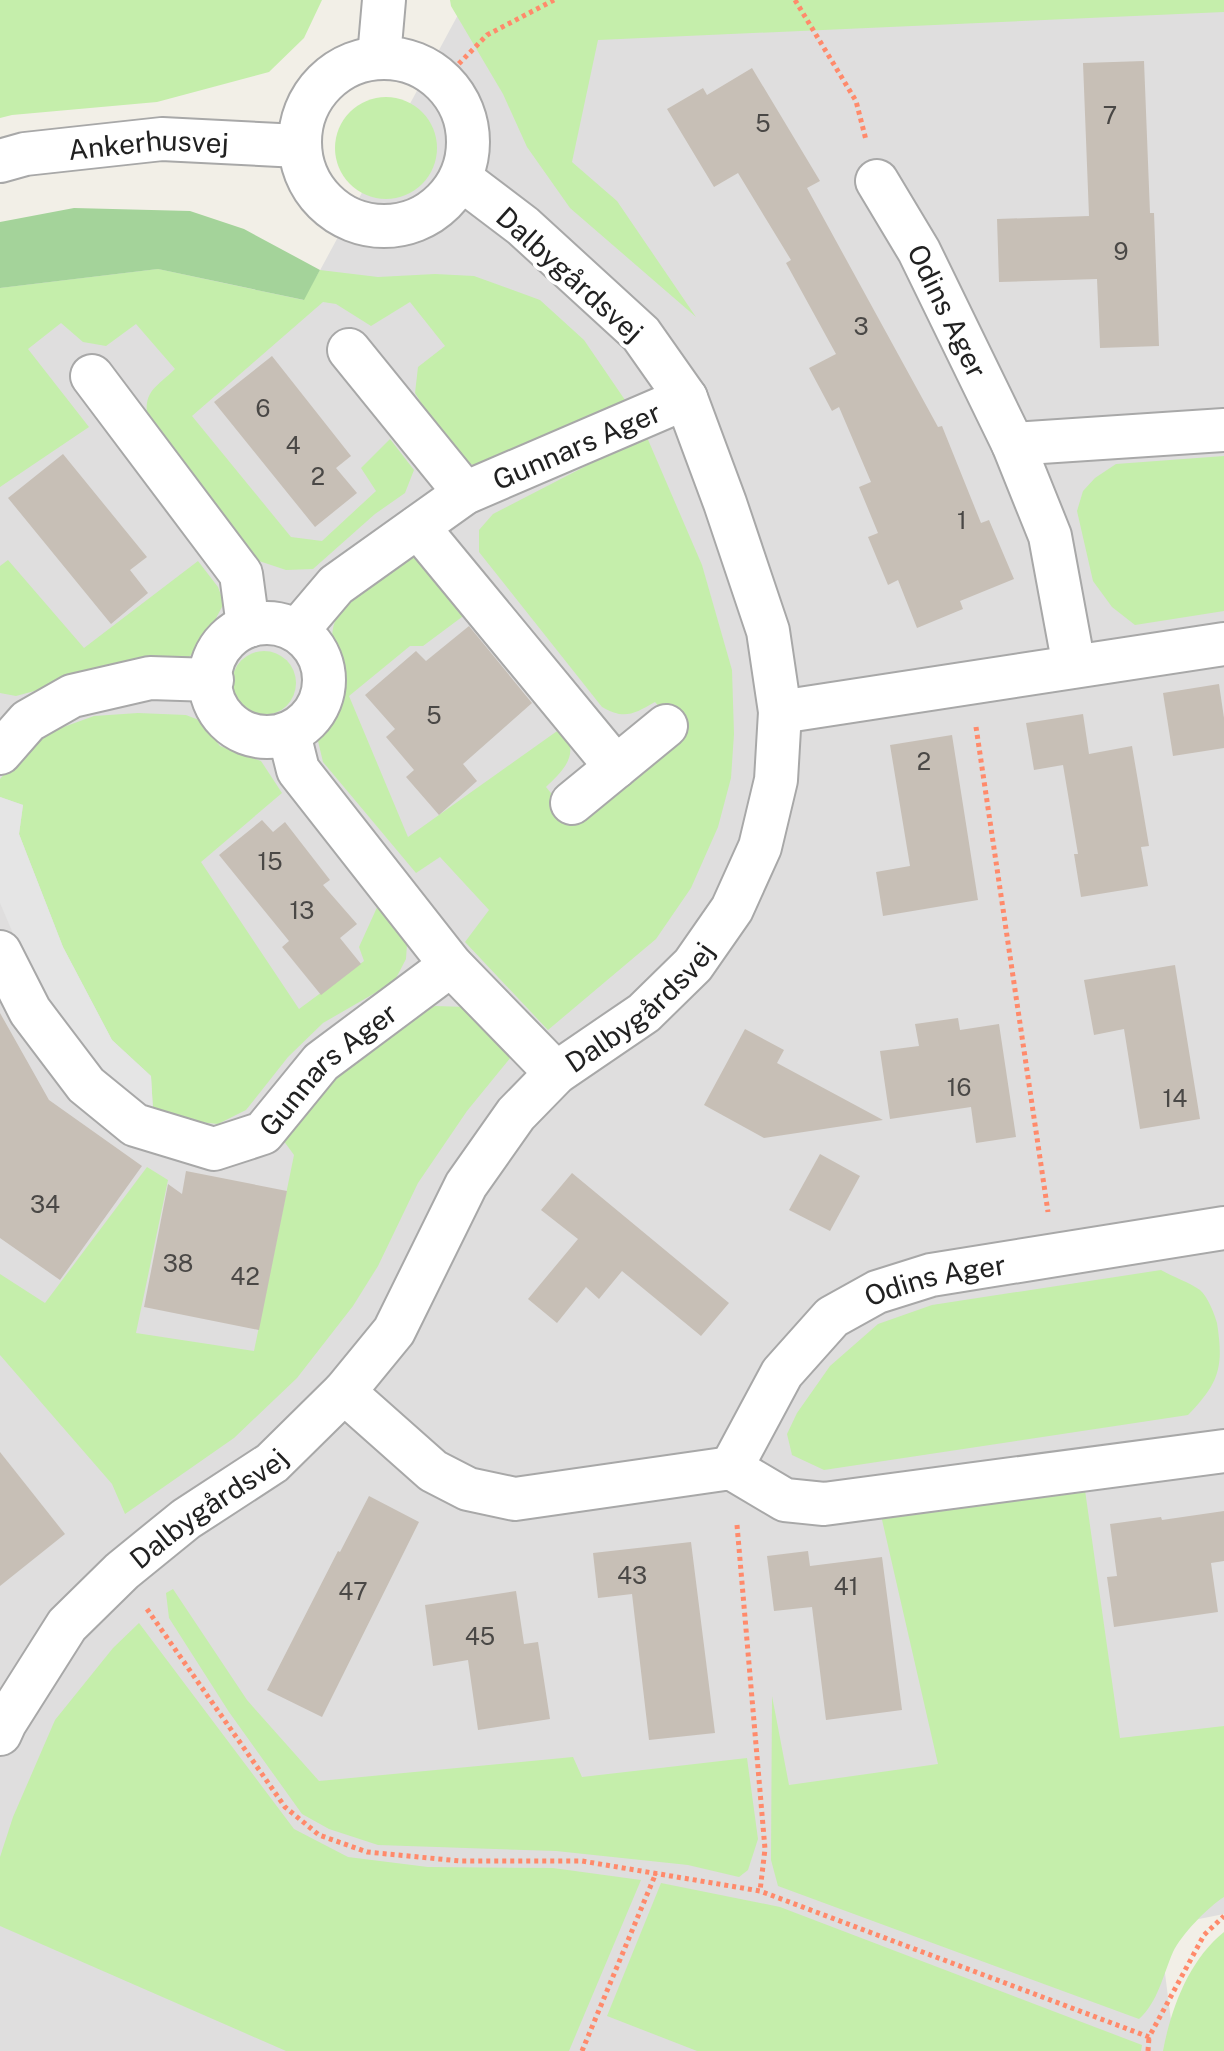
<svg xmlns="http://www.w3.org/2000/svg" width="1224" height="2051" viewBox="0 0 1224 2051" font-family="'Public Sans',sans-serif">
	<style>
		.residential { fill: #dfdede }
		.grass { fill: #c5eeab }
		.forest { fill: #a4d39a }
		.parking { fill: #e5e5e5 }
		.building { fill: #c7bfb6 }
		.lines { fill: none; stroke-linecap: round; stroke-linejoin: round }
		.street-casing { stroke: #a8a8a8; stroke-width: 46 }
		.path { stroke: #ff8a6b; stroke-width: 5; stroke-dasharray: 4 4; stroke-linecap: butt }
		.street { stroke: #fff; stroke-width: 42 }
		.labels { text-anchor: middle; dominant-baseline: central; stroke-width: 8; stroke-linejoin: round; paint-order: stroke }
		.number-label { font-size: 24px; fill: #4a4846 }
		.street-label { font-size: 28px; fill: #212121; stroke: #fff }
	</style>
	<rect width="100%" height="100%" fill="#f2efe7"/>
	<!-- residential -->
	<path class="residential" d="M 466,0 L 1224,0 L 1224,1914 L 1159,1927 L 1175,2051 L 0,2051 L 0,288 L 158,269 L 304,300 Z"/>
	<!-- grass -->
	<g class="grass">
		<path d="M 0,0 L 322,0 L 304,38 L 269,72 L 157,102 L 12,115 L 0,118 Z"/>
		<path d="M 450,0 L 1224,0 L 1224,12 L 598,40 L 572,162 L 617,201 L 696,317 L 570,208 L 527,147 L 503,94 L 451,6 Z"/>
		<circle cx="386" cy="148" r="51"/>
		<path d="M 158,269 L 303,300 L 320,270 L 378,277 L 435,274 L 474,276 L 540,300 L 584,340 L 625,400 L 485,469 L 456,459 L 415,393 L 418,367 L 445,346 L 410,302 L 371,326 L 336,304 L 323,302 L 192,416 L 291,537 L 322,541 L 376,491 L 361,468 L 390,439 L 414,470 L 405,493 L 375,514 L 313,569 L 286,570 L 259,561 L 148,424 C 143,391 152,391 175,369 L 136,324 L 106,346 L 83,342 L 61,323 L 28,349 L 89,427 L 0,487 L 0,288 Z"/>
		<path d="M 646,435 L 702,565 L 732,670 L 734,734 L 731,778 L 718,827 L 691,888 L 656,939 L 548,1030 L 465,942 L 489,910 L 440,857 L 416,873 L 323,762 L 318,741 C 329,721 341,701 340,677 C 338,646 322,639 343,606 C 353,589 382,570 397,556 L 416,558 L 427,565 L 470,611 L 423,646 L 410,646 L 349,696 L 408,837 L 560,729 C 563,734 569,742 570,747 C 573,763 555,778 546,787 L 573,820 L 682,733 L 655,702 C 634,714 624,720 602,707 L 479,552 L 479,530 L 493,514 Z"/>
		<path d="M 1224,456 L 1224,611 L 1135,625 L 1112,607 L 1093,581 L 1077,511 L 1083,491 L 1095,478 L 1116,464 Z"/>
		<path d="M 8,560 L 84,648 L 198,561 L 218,587 L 224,603 L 201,647 L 175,668 L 86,677 L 16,696 L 0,693 L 0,566 Z"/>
		<circle cx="264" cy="683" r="32"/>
		<path d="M 138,713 L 186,715 L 199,720 L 220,746 L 261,761 L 282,793 L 201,862 L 299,1009 L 364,961 L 359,947 L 379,903 L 407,944 L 406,959 L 394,982 L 323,1023 L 288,1057 L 246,1110 L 218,1124 L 170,1119 L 153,1110 L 151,1076 L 112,1040 L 63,947 L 19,834 L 23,805 L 0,797 L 0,779 L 36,737 L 94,716 Z"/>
		<path d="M 435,1006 L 467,1007 L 511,1057 L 467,1111 L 418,1183 L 378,1266 L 353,1306 L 297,1378 L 234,1438 L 125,1514 L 112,1484 L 0,1355 L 0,1274 L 45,1303 L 147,1167 L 168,1180 L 136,1333 L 254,1351 L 294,1155 L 278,1133 L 340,1063 L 384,1032 Z"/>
		<path d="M 1161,1270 C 1173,1277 1189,1282 1200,1290 C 1208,1297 1214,1313 1217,1323 C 1224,1368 1219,1383 1188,1415 L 824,1470 L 792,1455 L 787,1434 L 797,1413 L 830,1366 L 878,1324 L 932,1305 Z"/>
		<path d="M 1084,1483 L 1120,1738 L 1224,1726 L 1224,1897 C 1208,1907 1181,1935 1173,1952 C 1163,1975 1158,2002 1139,2019 L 778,1886 L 771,1860 L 772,1696 L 789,1785 L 938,1764 L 880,1511 Z"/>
		<path d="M 173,1589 L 247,1700 L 319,1781 L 573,1757 L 582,1777 L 747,1758 L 758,1839 L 748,1870 L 739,1877 L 688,1865 L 556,1851 L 378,1845 L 329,1829 L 302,1814 L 229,1712 L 169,1618 L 166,1593 Z"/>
		<path d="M 139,1623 L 294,1829 L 348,1857 L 428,1867 L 553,1868 L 641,1880 L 569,2051 L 286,2051 L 0,1926 L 0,1857 L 13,1817 L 55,1720 L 113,1648 Z"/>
		<path d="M 661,1883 L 780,1907 L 1142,2045 L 1141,2051 L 697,2051 L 607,2016 Z"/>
		<path d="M 1224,1932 L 1224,2051 L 1163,2051 C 1171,2008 1189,1960 1224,1932 Z"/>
	</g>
	<!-- forest -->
	<path class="forest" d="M 74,208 L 190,211 L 244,229 L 320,270 L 304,300 L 158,269 L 0,288 L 0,222 Z"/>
	<!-- parking -->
	<path class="parking" d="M 0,797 L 23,805 L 19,834 L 63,947 L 112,1040 L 151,1076 L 153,1110 L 115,1090 L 76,1051 L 27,966 L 0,903 Z"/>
	<!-- building -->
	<g class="building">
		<path d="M 1144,61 L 1150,213 L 1154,213 L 1159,346 L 1100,348 L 1097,279 L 999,282 L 997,219 L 1089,216 L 1083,63 Z"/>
		<path d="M 752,68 L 820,181 L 807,188 L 938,427 L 942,426 L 981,523 L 989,520 L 1014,579 L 960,601 L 963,609 L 917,628 L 898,580 L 888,585 L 868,537 L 878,533 L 859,487 L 871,482 L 839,407 L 832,411 L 809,368 L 836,354 L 786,263 L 791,260 L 738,173 L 714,187 L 667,109 L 703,88 L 707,95 Z"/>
		<path d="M 272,356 L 351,456 L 336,468 L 357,493 L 315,527 L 214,402 Z"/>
		<path d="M 63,454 L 147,557 L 130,570 L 148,593 L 111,624 L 8,498 Z"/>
		<path d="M 469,626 L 532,703 L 463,764 L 477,781 L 439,815 L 406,777 L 414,770 L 386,737 L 395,729 L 365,695 L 416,651 L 426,661 Z"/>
		<path d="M 1219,684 L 1224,718 L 1224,748 L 1173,756 L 1163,693 Z"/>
		<path d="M 1083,714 L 1089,754 L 1132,746 L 1149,846 L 1141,847 L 1148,886 L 1081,897 L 1074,854 L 1078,854 L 1063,765 L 1034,770 L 1026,723 Z"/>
		<path d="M 952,735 L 978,900 L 883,916 L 876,872 L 910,866 L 890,745 Z"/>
		<path d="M 262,820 L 273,832 L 285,822 L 330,880 L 323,885 L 357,924 L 340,938 L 361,964 L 321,995 L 282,947 L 289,941 L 219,855 Z"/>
		<path d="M 1175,965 L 1200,1119 L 1140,1129 L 1124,1029 L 1094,1035 L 1084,980 Z"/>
		<path d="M 0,1013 L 49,1100 L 142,1166 L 60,1280 L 0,1238 Z"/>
		<path d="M 958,1018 L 960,1030 L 999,1024 L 1016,1137 L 976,1143 L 971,1107 L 890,1119 L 880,1051 L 919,1046 L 915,1024 Z"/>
		<path d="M 745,1029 L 784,1050 L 777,1063 L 883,1120 L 764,1138 L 704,1105 Z"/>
		<path d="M 820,1154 L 860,1176 L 830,1231 L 789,1210 Z"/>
		<path d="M 186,1171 L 287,1191 L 259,1330 L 144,1307 L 168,1184 L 182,1194 Z"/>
		<path d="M 572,1173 L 729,1303 L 701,1336 L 622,1271 L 599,1299 L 586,1287 L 557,1323 L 528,1299 L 578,1239 L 541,1210 Z"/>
		<path d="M 0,1452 L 65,1534 L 0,1586 Z"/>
		<path d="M 369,1496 L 419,1522 L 322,1717 L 267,1690 L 338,1551 L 340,1552 Z"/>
		<path d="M 1224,1511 L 1224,1561 L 1211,1563 L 1218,1612 L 1114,1627 L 1107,1577 L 1117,1576 L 1110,1524 L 1161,1517 L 1162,1520 Z"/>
		<path d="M 691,1542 L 715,1733 L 649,1740 L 632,1594 L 598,1598 L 593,1553 Z"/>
		<path d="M 808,1551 L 810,1566 L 882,1557 L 902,1710 L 826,1720 L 812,1607 L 774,1611 L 767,1556 Z"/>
		<path d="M 516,1591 L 524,1644 L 538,1642 L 550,1719 L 478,1730 L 468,1660 L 433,1666 L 425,1605 Z"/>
	</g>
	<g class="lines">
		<!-- street casing -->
		<g class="street-casing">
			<g id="street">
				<path d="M 379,57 L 384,0"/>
				<circle cx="384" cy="142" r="84"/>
				<path id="s1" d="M 0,161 L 25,154 L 162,139 L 299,146"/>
				<path id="s2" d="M 877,181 L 919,251 L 1013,444 L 1050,536 L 1074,666"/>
				<path d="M 349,350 L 465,493"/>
				<path d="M 92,376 L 241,574 L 248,626"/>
				<path d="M 1013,444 L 1224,430"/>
				<path d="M 418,527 L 616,767"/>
				<circle cx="267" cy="680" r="57"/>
				<path id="s3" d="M 297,631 L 336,585 L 465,493 L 686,398"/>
				<path d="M 780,712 L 1224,644"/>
				<path d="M 289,734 L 298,770 L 451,965 L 556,1073"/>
				<path d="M 0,753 L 28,721 L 72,696 L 150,678 L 212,680"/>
				<path d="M 572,803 L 666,726"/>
				<path id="s4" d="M 0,952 L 30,1011 L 86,1085 L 135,1125 L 214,1149 L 263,1133 L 321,1062 L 451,965"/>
				<path d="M 344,1392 L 433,1471 L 468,1489 L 515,1499 L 731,1468 L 785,1500 L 824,1504 L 1224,1451"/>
				<path id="s5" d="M 731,1468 L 782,1373 L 832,1317 L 877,1292 L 931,1275 L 1224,1228"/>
				<path id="s6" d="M 0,1734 L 5,1723 L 67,1625 L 122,1571 L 186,1519 L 272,1463 L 344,1392 L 394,1331 L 466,1185 L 516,1114 L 556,1073 L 644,1013 L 693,965 L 732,909 L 760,847 L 776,780 L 780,712 L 768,631 L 725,503 L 686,398 L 641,334 L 523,226 L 461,179"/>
			</g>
		</g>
		<!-- path -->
		<g class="path">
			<path d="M 795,0 L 856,101 L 866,140"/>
			<path d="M 442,81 L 487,35 L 554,0"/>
			<path d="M 976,727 L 1048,1212"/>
			<path d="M 737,1525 L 765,1849 L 760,1891"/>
			<path d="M 147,1609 L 285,1807 L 319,1835 L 367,1852 L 460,1861 L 582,1861 L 760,1891 L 1149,2037 L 1204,1935 L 1224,1916"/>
			<path d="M 582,2051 L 656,1873"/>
			<path d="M 1148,2051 L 1149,2037"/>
		</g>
		<!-- street -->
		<use href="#street" class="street"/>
	</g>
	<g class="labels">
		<!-- number labels -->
		<g class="number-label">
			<text x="1110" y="115">7</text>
			<text x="763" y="123">5</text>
			<text x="1121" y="251">9</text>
			<text x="861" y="326">3</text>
			<text x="263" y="408">6</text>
			<text x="293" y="445">4</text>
			<text x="318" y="476">2</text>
			<text x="962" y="520">1</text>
			<text x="434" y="715">5</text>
			<text x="924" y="761">2</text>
			<text x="270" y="861">15</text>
			<text x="302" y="910">13</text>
			<text x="959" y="1087">16</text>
			<text x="1175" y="1098">14</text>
			<text x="45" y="1204">34</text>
			<text x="178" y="1263">38</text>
			<text x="245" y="1276">42</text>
			<text x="632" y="1575">43</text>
			<text x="846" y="1586">41</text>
			<text x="353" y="1591">47</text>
			<text x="480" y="1636">45</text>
		</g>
		<!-- street labels -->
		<g class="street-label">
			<text stroke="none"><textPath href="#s1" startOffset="150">Ankerhusvej</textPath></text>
			<text transform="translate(570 274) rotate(42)">Dalbygårdsvej</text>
			<text stroke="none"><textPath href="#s2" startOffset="148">Odins Ager</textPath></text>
			<text stroke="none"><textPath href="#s3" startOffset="340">Gunnars Ager</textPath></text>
			<text stroke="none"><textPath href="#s6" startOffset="984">Dalbygårdsvej</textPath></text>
			<text stroke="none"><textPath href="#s4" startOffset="448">Gunnars Ager</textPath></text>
			<text stroke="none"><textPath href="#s5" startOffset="294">Odins Ager</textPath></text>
			<text stroke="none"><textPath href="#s6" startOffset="312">Dalbygårdsvej</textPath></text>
		</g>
	</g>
</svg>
